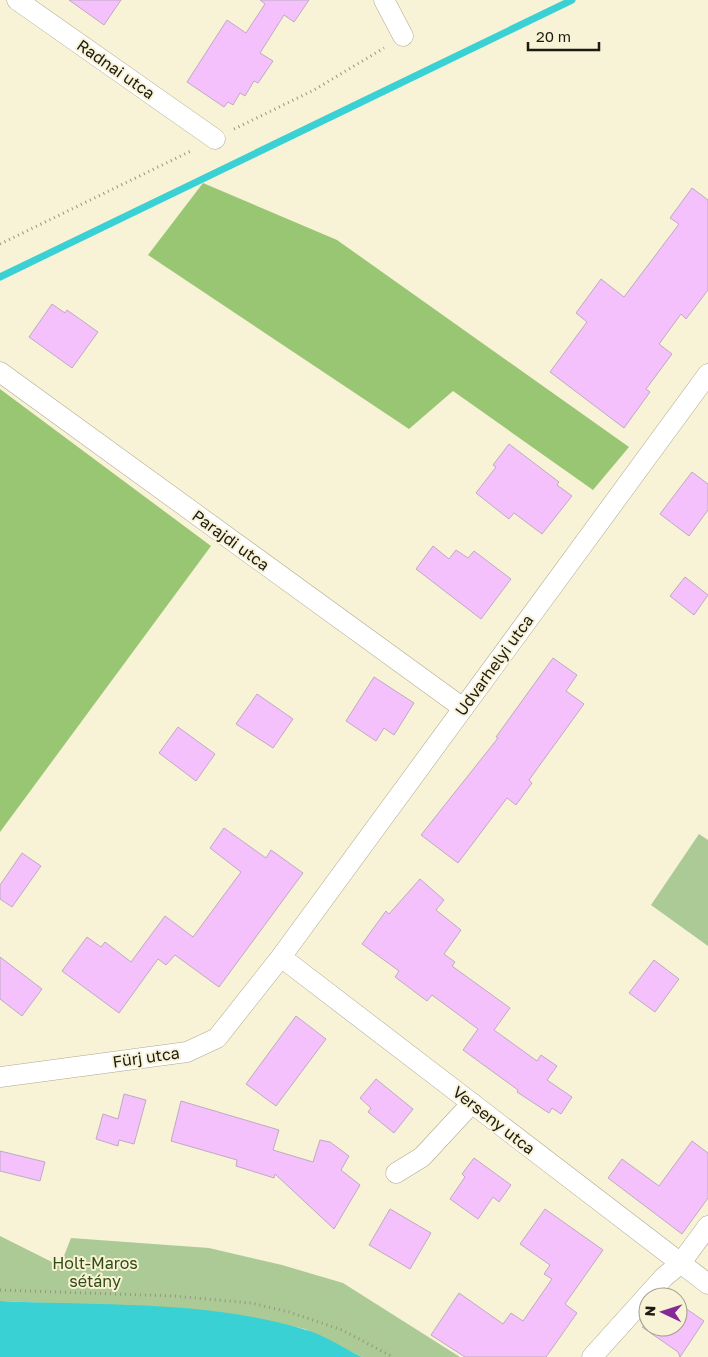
<svg xmlns="http://www.w3.org/2000/svg" width="708" height="1357" viewBox="0 0 708 1357" font-family="'Golos Text',sans-serif">
	<style>
		.green { fill: #acca95 }
		.forest { fill: #99c673 }
		.water { fill: #39d1d3 }
		.lines { fill: none; stroke-linecap: round; stroke-linejoin: round }
		.stream { stroke: #39d1d3; stroke-width: 7 }
		.building { fill: #f4c1fc; stroke: #beabc1 }
		.minor-casing { stroke: #aea98f; stroke-width: 21 }
		.path { stroke: #989480; stroke-width: 3; stroke-dasharray: 1 4; stroke-linecap: butt }
		.minor { stroke: #fff; stroke-width: 20 }
		.labels { text-anchor: middle; dominant-baseline: central; stroke-width: 4; stroke-linejoin: round; paint-order: stroke }
		.street-label { font-size: 16px; fill: #1d1b11; stroke: #f8f2d7 }
		.park-label { font-size: 16px; fill: #304d13; stroke: #f8f2d7 }
	</style>
	<rect width="100%" height="100%" fill="#f8f2d7"/>
	<!-- green -->
	<g class="green">
		<path d="M 699,834 L 708,840 L 708,946 L 651,905 Z"/>
		<path d="M 0,1236 L 60,1266 L 71,1238 L 209,1248 L 282,1265 L 343,1283 L 460,1357 L 362,1357 L 305,1329 L 246,1316 L 188,1309 L 0,1301 Z"/>
	</g>
	<!-- forest -->
	<g class="forest">
		<path d="M 203,183 L 337,240 L 629,447 L 593,490 L 453,391 L 409,429 L 148,255 Z"/>
		<path d="M 0,389 L 211,546 L 0,832 Z"/>
	</g>
	<!-- water -->
	<path class="water" d="M 0,1301 C 100,1306 206,1300 303,1329 C 323,1334 343,1348 362,1357 L 0,1357 Z"/>
	<g class="lines">
		<!-- stream -->
		<path class="stream" d="M 0,277 L 572,0"/>
	</g>
	<!-- building -->
	<g class="building">
		<path d="M 69,0 L 121,0 L 104,25 Z"/>
		<path d="M 260,0 L 309,0 L 294,22 L 284,15 L 260,53 L 273,61 L 258,83 L 254,81 L 245,96 L 240,93 L 233,105 L 228,102 L 224,107 L 187,82 L 227,20 L 246,33 L 265,4 Z"/>
		<path d="M 692,188 L 708,200 L 708,290 L 686,319 L 681,314 L 659,344 L 672,354 L 646,389 L 650,392 L 624,428 L 550,372 L 587,322 L 576,313 L 601,279 L 624,297 L 679,224 L 670,218 Z"/>
		<path d="M 52,304 L 65,313 L 67,310 L 98,332 L 72,368 L 29,337 Z"/>
		<path d="M 509,444 L 559,482 L 557,485 L 572,496 L 542,534 L 514,513 L 509,519 L 476,493 L 496,467 L 493,465 Z"/>
		<path d="M 692,472 L 708,484 L 708,510 L 689,536 L 660,514 Z"/>
		<path d="M 433,546 L 449,559 L 456,550 L 468,558 L 474,551 L 511,579 L 481,619 L 416,569 Z"/>
		<path d="M 685,577 L 708,595 L 694,615 L 670,596 Z"/>
		<path d="M 553,658 L 577,675 L 566,691 L 584,704 L 529,780 L 532,783 L 516,805 L 507,798 L 458,863 L 421,835 L 498,738 L 496,737 Z"/>
		<path d="M 374,677 L 414,703 L 394,735 L 384,728 L 376,741 L 346,721 Z"/>
		<path d="M 257,694 L 293,719 L 273,748 L 236,724 Z"/>
		<path d="M 178,727 L 215,754 L 196,781 L 159,753 Z"/>
		<path d="M 224,828 L 266,858 L 271,850 L 303,873 L 219,987 L 175,955 L 166,965 L 158,959 L 119,1013 L 62,971 L 87,937 L 101,947 L 105,942 L 131,962 L 165,916 L 193,937 L 241,872 L 210,848 Z"/>
		<path d="M 22,853 L 41,866 L 12,907 L 0,899 L 0,885 Z"/>
		<path d="M 420,879 L 444,900 L 436,910 L 461,930 L 444,954 L 455,962 L 452,966 L 510,1008 L 494,1030 L 537,1061 L 541,1055 L 557,1066 L 547,1080 L 572,1097 L 561,1114 L 552,1108 L 549,1113 L 517,1092 L 518,1090 L 463,1050 L 478,1029 L 432,995 L 427,1001 L 395,977 L 399,971 L 362,944 L 386,911 L 389,914 Z"/>
		<path d="M 0,957 L 42,989 L 22,1016 L 0,999 Z"/>
		<path d="M 654,960 L 679,979 L 655,1012 L 629,993 Z"/>
		<path d="M 296,1016 L 326,1039 L 276,1106 L 246,1084 Z"/>
		<path d="M 376,1079 L 413,1109 L 394,1133 L 368,1112 L 371,1108 L 360,1098 Z"/>
		<path d="M 124,1094 L 146,1100 L 134,1144 L 119,1140 L 118,1146 L 96,1139 L 103,1114 L 118,1119 Z"/>
		<path d="M 181,1101 L 279,1130 L 273,1150 L 313,1162 L 320,1140 L 330,1142 L 349,1156 L 341,1170 L 360,1185 L 334,1229 L 275,1174 L 274,1178 L 236,1166 L 237,1160 L 171,1141 Z"/>
		<path d="M 692,1141 L 708,1153 L 708,1198 L 682,1234 L 608,1178 L 622,1159 L 659,1186 Z"/>
		<path d="M 0,1151 L 45,1162 L 40,1181 L 0,1171 Z"/>
		<path d="M 474,1158 L 511,1185 L 499,1202 L 493,1197 L 478,1219 L 450,1199 L 465,1177 L 462,1174 Z"/>
		<path d="M 390,1209 L 431,1233 L 410,1269 L 369,1245 Z"/>
		<path d="M 545,1209 L 603,1250 L 565,1304 L 577,1313 L 546,1357 L 465,1357 L 431,1335 L 459,1293 L 503,1324 L 511,1313 L 523,1321 L 552,1279 L 544,1274 L 550,1265 L 520,1244 Z"/>
		<path d="M 678,1303 L 704,1321 L 680,1357 L 678,1352 L 642,1327 L 678,1327 Z"/>
	</g>
	<g class="lines">
		<!-- minor casing -->
		<g class="minor-casing">
			<g id="minor">
				<path d="M 17,0 L 215,139"/>
				<path d="M 384,0 L 403,36"/>
				<path d="M 0,372 L 463,708"/>
				<path d="M 281,957 L 708,1284"/>
				<path d="M 0,1077 L 187,1052 L 217,1038 L 281,957 L 708,374"/>
				<path d="M 396,1173 L 422,1157 L 472,1103"/>
				<path d="M 592,1357 L 664,1277 L 680,1264 L 708,1226"/>
			</g>
		</g>
		<!-- path -->
		<g class="path">
			<path d="M 234,129 L 314,90 L 384,48"/>
			<path d="M 0,244 L 193,150"/>
			<path d="M 0,1290 L 173,1296 L 251,1303 L 289,1312 L 342,1330 L 393,1357"/>
		</g>
		<!-- minor -->
		<use href="#minor" class="minor"/>
	</g>
	<g class="labels">
		<!-- street labels -->
		<g class="street-label">
			<text transform="translate(116 69) rotate(35)">Radnai utca</text>
			<text transform="translate(231 540) rotate(36)">Parajdi utca</text>
			<text transform="translate(494 665) rotate(-54)">Udvarhelyi utca</text>
			<text transform="translate(146 1057) rotate(-8)">Fürj utca</text>
			<text transform="translate(494 1120) rotate(38)">Verseny utca</text>
		</g>
		<!-- park labels -->
		<g class="park-label">
			<text x="95" y="1263">Holt-Maros<tspan x="95" dy="18">sétány</tspan></text>
		</g>
	</g>
	<!-- north arrow -->
	<g transform="translate(663 1312) rotate(274)"><circle r="24" fill="#f8f2d7" stroke="#a09c88"/>
	<path d="M0-4L9 19L0 12L-9 19Z" fill="#852994"/>
	<text y="-8" font-size="14" font-weight="bold" text-anchor="middle" fill="#1d1b11">N</text>
	</g>
	<!-- scale -->
	<path d="M528 42v8h71v-8" fill="none" stroke="#1d1b11" stroke-width="2.5"/>
	<text x="536" y="42" font-size="15" fill="#1d1b11" stroke="#f8f2d7" stroke-width="4" paint-order="stroke">20 m</text>
</svg>
